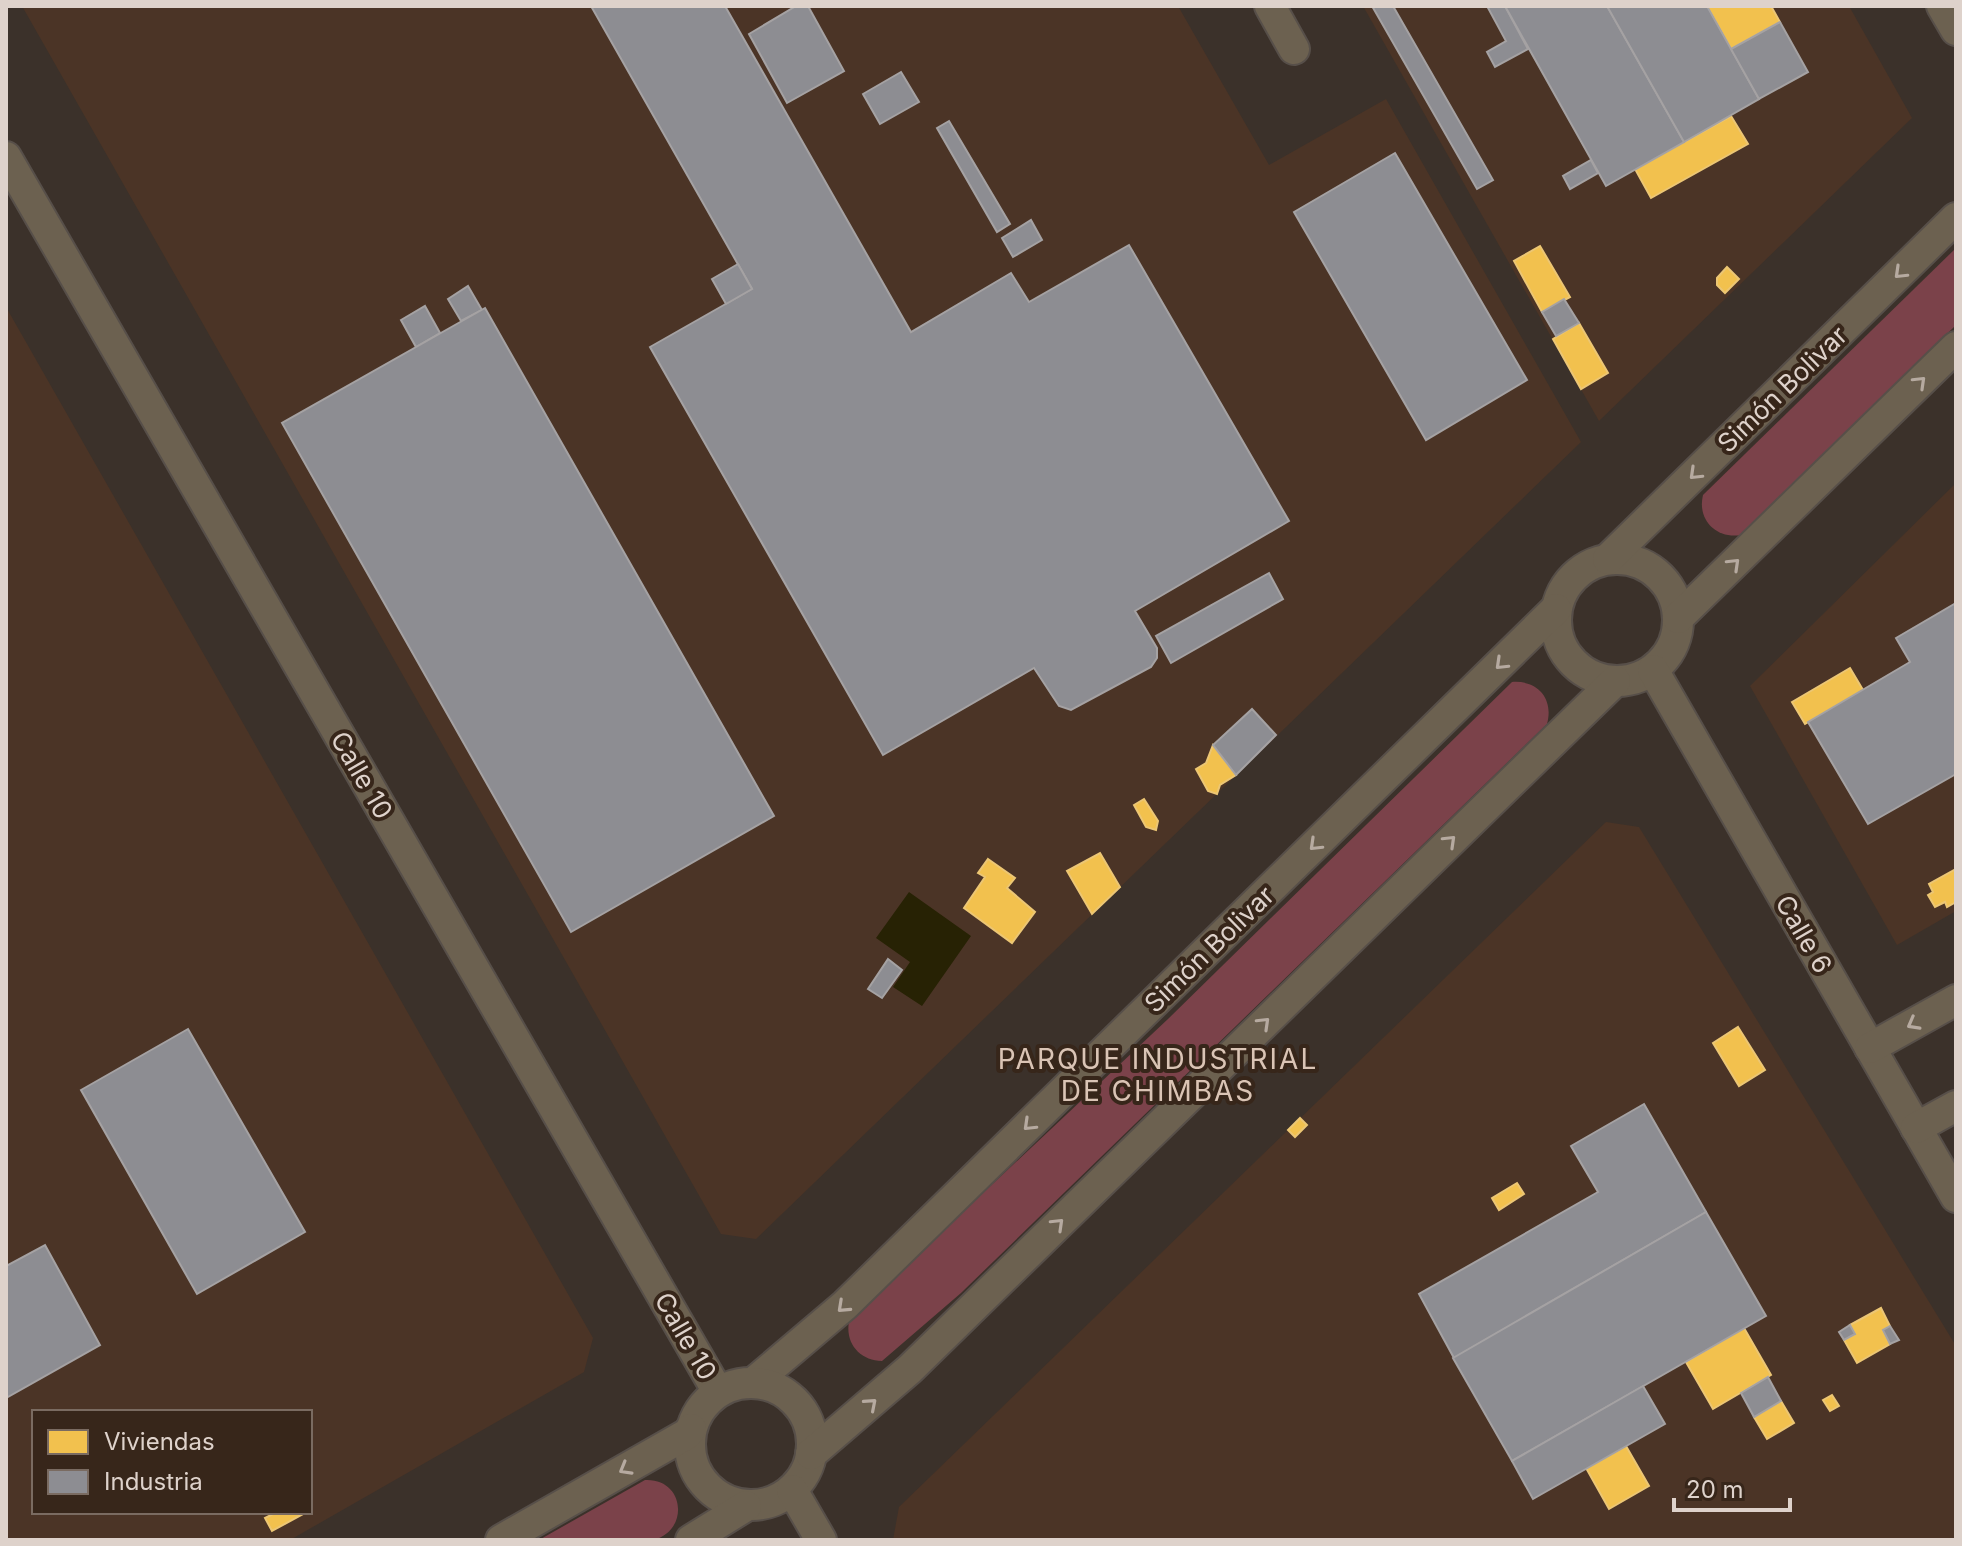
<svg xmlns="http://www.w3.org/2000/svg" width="1962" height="1546" viewBox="0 0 1962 1546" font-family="Inter,sans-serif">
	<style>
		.built { fill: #4b3426; fill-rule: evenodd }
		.green { fill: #7b424a }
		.water { fill: #272204 }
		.homes { fill: #f2c14e; stroke: #ecc674; stroke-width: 2 }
		.industry { fill: #8d8d92; stroke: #a5a2a3; stroke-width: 2 }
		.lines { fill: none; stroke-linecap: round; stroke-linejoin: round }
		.street-casing { stroke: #574f49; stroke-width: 34 }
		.street { stroke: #6c6150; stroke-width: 30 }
		.oneway { stroke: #b6aaa0 }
		.labels { text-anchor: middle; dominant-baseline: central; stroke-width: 8; stroke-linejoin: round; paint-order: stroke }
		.street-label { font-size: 26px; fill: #ded2cb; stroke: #37261a }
		.neighbourhood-label { font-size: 28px; letter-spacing: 2px; fill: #dac4b5; stroke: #37261a }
	</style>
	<rect width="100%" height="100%" fill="#3b312a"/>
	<!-- built -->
	<g class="built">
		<path d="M 22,6 L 1178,6 L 1269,165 L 1386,99 L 1581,442 L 756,1239 L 721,1234 Z"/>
		<path d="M 1363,6 L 1849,6 L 1912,118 L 1599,421 Z"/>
		<path d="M 6,307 L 593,1338 L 584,1372 L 290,1540 L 6,1540 ZM 34,1412 L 310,1412 L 310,1512 L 34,1512 Z"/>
		<path d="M 1956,483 L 1956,911 L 1897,945 L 1750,686 Z"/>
		<path d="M 1606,822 L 1639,827 L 1956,1346 L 1956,1540 L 893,1540 L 899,1507 Z"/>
	</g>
	<!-- green -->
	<g class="green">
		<path d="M 1956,248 L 1956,325 L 1741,535 C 1716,539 1697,520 1703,495 Z"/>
		<path d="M 1512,682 C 1538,680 1554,699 1547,724 L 961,1293 L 882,1361 C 859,1361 843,1341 850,1318 L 1168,1019 Z"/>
		<path d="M 645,1480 C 685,1478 690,1531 653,1540 C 644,1542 631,1540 621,1540 C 594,1540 567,1540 539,1540 Z"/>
	</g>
	<!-- water -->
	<path class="water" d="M 909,892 L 971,936 L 922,1006 L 893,987 L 910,962 L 876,938 Z"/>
	<!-- homes -->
	<g class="homes">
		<path d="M 1707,6 L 1771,6 L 1780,22 L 1731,49 Z"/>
		<path d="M 1731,116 L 1748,144 L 1651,198 L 1635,169 Z"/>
		<path d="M 1540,246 L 1570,297 L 1542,312 L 1514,261 Z"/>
		<path d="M 1727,267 L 1739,279 L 1725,293 L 1717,285 L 1717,278 Z"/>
		<path d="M 1579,323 L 1608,373 L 1581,389 L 1553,339 Z"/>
		<path d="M 1850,668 L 1863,690 L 1805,724 L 1792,702 Z"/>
		<path d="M 1213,745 L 1236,775 L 1220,785 L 1217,794 L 1208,791 L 1196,769 L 1206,763 Z"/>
		<path d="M 1144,799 L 1158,821 L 1156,830 L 1146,827 L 1134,805 Z"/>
		<path d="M 1100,853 L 1120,887 L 1092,914 L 1067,871 Z"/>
		<path d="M 988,859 L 1015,878 L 1007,888 L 1035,912 L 1012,943 L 964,908 L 985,877 L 978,873 Z"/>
		<path d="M 1956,869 L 1956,902 L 1947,907 L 1945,902 L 1935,907 L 1928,895 L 1933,892 L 1929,884 Z"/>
		<path d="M 1738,1027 L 1765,1070 L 1739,1086 L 1713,1043 Z"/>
		<path d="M 1300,1118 L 1307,1125 L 1295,1137 L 1288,1130 Z"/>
		<path d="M 1517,1183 L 1524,1194 L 1499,1210 L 1492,1198 Z"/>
		<path d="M 1881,1308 L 1890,1326 L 1883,1330 L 1890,1344 L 1857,1363 L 1844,1340 L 1855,1334 L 1850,1325 Z"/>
		<path d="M 1744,1328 L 1771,1375 L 1713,1409 L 1686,1362 Z"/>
		<path d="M 1832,1395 L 1839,1406 L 1830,1411 L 1823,1400 Z"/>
		<path d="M 1781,1401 L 1794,1423 L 1767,1439 L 1754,1417 Z"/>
		<path d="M 1626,1446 L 1649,1486 L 1609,1509 L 1586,1468 Z"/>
		<path d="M 277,1512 L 302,1512 L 303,1514 L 272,1531 L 265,1518 Z"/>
	</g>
	<!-- industry -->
	<g class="industry">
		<path d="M 591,6 L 725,6 L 911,332 L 1011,273 L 1029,302 L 1129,245 L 1289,521 L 1135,611 L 1157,648 L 1157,658 L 1151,667 L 1071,710 L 1059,706 L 1034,668 L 883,755 L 650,347 L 752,289 Z"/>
		<path d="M 796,6 L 808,6 L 844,71 L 787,103 L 749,34 Z"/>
		<path d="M 1372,6 L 1393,6 L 1493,180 L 1477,189 Z"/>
		<path d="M 1487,6 L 1505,6 L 1528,49 L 1495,67 L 1487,52 L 1506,41 Z"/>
		<path d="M 1505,6 L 1607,6 L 1684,142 L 1606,186 Z"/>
		<path d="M 1607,6 L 1707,6 L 1759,99 L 1684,142 Z"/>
		<path d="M 1780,22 L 1808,72 L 1759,99 L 1731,49 Z"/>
		<path d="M 901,72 L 919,102 L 880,124 L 863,94 Z"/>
		<path d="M 949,121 L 1010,224 L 997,232 L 937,128 Z"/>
		<path d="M 1395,153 L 1527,380 L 1426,440 L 1294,212 Z"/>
		<path d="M 1591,160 L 1598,173 L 1570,189 L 1563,176 Z"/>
		<path d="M 1031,220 L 1042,240 L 1013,257 L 1002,238 Z"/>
		<path d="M 738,264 L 752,289 L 726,304 L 712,279 Z"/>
		<path d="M 468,286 L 482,310 L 461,321 L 448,299 Z"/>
		<path d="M 1564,299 L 1579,323 L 1556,336 L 1542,312 Z"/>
		<path d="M 425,306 L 440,333 L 416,347 L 401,320 Z"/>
		<path d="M 485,308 L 774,816 L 571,932 L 282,423 Z"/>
		<path d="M 1269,573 L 1283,599 L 1171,663 L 1156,636 Z"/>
		<path d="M 1956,603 L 1956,774 L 1868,824 L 1808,722 L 1910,662 L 1896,638 Z"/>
		<path d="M 1252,709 L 1276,735 L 1236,775 L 1213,745 Z"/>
		<path d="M 888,959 L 902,970 L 882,998 L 868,989 Z"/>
		<path d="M 188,1029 L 305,1232 L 197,1294 L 81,1090 Z"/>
		<path d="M 1644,1104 L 1706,1212 L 1454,1358 L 1419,1294 L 1598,1192 L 1571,1146 Z"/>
		<path d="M 1706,1212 L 1766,1316 L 1512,1461 L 1453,1358 Z"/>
		<path d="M 45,1245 L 100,1345 L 6,1398 L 6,1266 Z"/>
		<path d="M 1850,1325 L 1855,1334 L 1844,1340 L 1839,1332 Z"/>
		<path d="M 1890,1326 L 1899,1340 L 1890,1344 L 1883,1330 Z"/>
		<path d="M 1768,1377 L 1781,1401 L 1754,1417 L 1741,1393 Z"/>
		<path d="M 1643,1386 L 1665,1424 L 1533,1499 L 1512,1461 Z"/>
	</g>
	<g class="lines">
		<!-- street casing -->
		<g class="street-casing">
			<g id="street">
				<path d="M 1270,6 L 1294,49"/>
				<path d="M 1942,6 L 1956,30"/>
				<path d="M 6,157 L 718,1392"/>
				<circle cx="1617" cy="620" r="61"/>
				<path d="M 1608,559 L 1956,218"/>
				<path d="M 1678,618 L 1956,347"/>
				<path d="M 1653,670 L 1956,1197"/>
				<path d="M 1870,1048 L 1956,1000"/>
				<path d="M 1916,1128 L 1956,1106"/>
				<path d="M 753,1383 L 845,1305 L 1556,609"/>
				<circle cx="751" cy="1444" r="61"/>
				<path d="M 811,1454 L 910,1369 L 1615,681"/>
				<path d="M 792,1490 L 821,1540"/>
				<path d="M 501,1540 L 687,1434 L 691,1429"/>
				<path d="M 691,1540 L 746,1506"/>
			</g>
		</g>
		<!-- street -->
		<use href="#street" class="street"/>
	</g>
	<!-- one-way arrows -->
	<defs><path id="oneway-chevron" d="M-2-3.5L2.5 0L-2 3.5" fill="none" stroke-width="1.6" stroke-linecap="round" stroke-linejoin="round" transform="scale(2)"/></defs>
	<g class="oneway">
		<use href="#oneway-chevron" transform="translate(1900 273) rotate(136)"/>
		<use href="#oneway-chevron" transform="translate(1920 382) rotate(-44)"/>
		<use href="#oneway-chevron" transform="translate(1695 474) rotate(136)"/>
		<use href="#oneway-chevron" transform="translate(1734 564) rotate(-44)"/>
		<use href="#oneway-chevron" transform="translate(1501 664) rotate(136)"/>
		<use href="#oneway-chevron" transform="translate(1450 841) rotate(-44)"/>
		<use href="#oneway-chevron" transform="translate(1315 845) rotate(136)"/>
		<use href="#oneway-chevron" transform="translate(1264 1023) rotate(-44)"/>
		<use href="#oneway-chevron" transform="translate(1913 1024) rotate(151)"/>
		<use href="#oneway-chevron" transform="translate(1029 1125) rotate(136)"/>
		<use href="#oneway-chevron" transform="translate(1058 1224) rotate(-44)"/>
		<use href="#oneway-chevron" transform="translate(843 1307) rotate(137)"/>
		<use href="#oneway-chevron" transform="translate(871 1404) rotate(-41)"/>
		<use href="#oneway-chevron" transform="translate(625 1469) rotate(150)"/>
	</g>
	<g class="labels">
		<!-- street labels -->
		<g class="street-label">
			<text transform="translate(1782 389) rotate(-44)">Simón Bolivar</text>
			<text transform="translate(362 775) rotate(60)">Calle 10</text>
			<text transform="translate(1804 934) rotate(60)">Calle 6</text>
			<text transform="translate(1209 949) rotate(-44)">Simón Bolivar</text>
			<text transform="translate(686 1336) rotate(60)">Calle 10</text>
		</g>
		<!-- neighbourhood labels -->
		<g class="neighbourhood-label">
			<text x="1158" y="1059">PARQUE INDUSTRIAL<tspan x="1158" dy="32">DE CHIMBAS</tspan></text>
		</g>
	</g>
	<!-- border -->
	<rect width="1962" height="1546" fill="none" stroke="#ded2cb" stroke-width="16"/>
	<!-- legend -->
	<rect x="32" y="1410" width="280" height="104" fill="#37261a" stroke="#7a6b61" stroke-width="2"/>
	<rect x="48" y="1430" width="40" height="24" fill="#f2c14e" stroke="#7a6b61" stroke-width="2"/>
	<text x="104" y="1450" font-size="24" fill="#ded2cb">Viviendas</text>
	<rect x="48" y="1470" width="40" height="24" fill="#8d8d92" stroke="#7a6b61" stroke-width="2"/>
	<text x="104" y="1490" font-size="24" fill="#ded2cb">Industria</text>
	<!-- scale -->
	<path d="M1674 1498v12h116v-12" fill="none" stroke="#ded2cb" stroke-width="4"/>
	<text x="1686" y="1498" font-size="24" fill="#ded2cb" stroke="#37261a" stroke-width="6" paint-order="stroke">20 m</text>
</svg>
